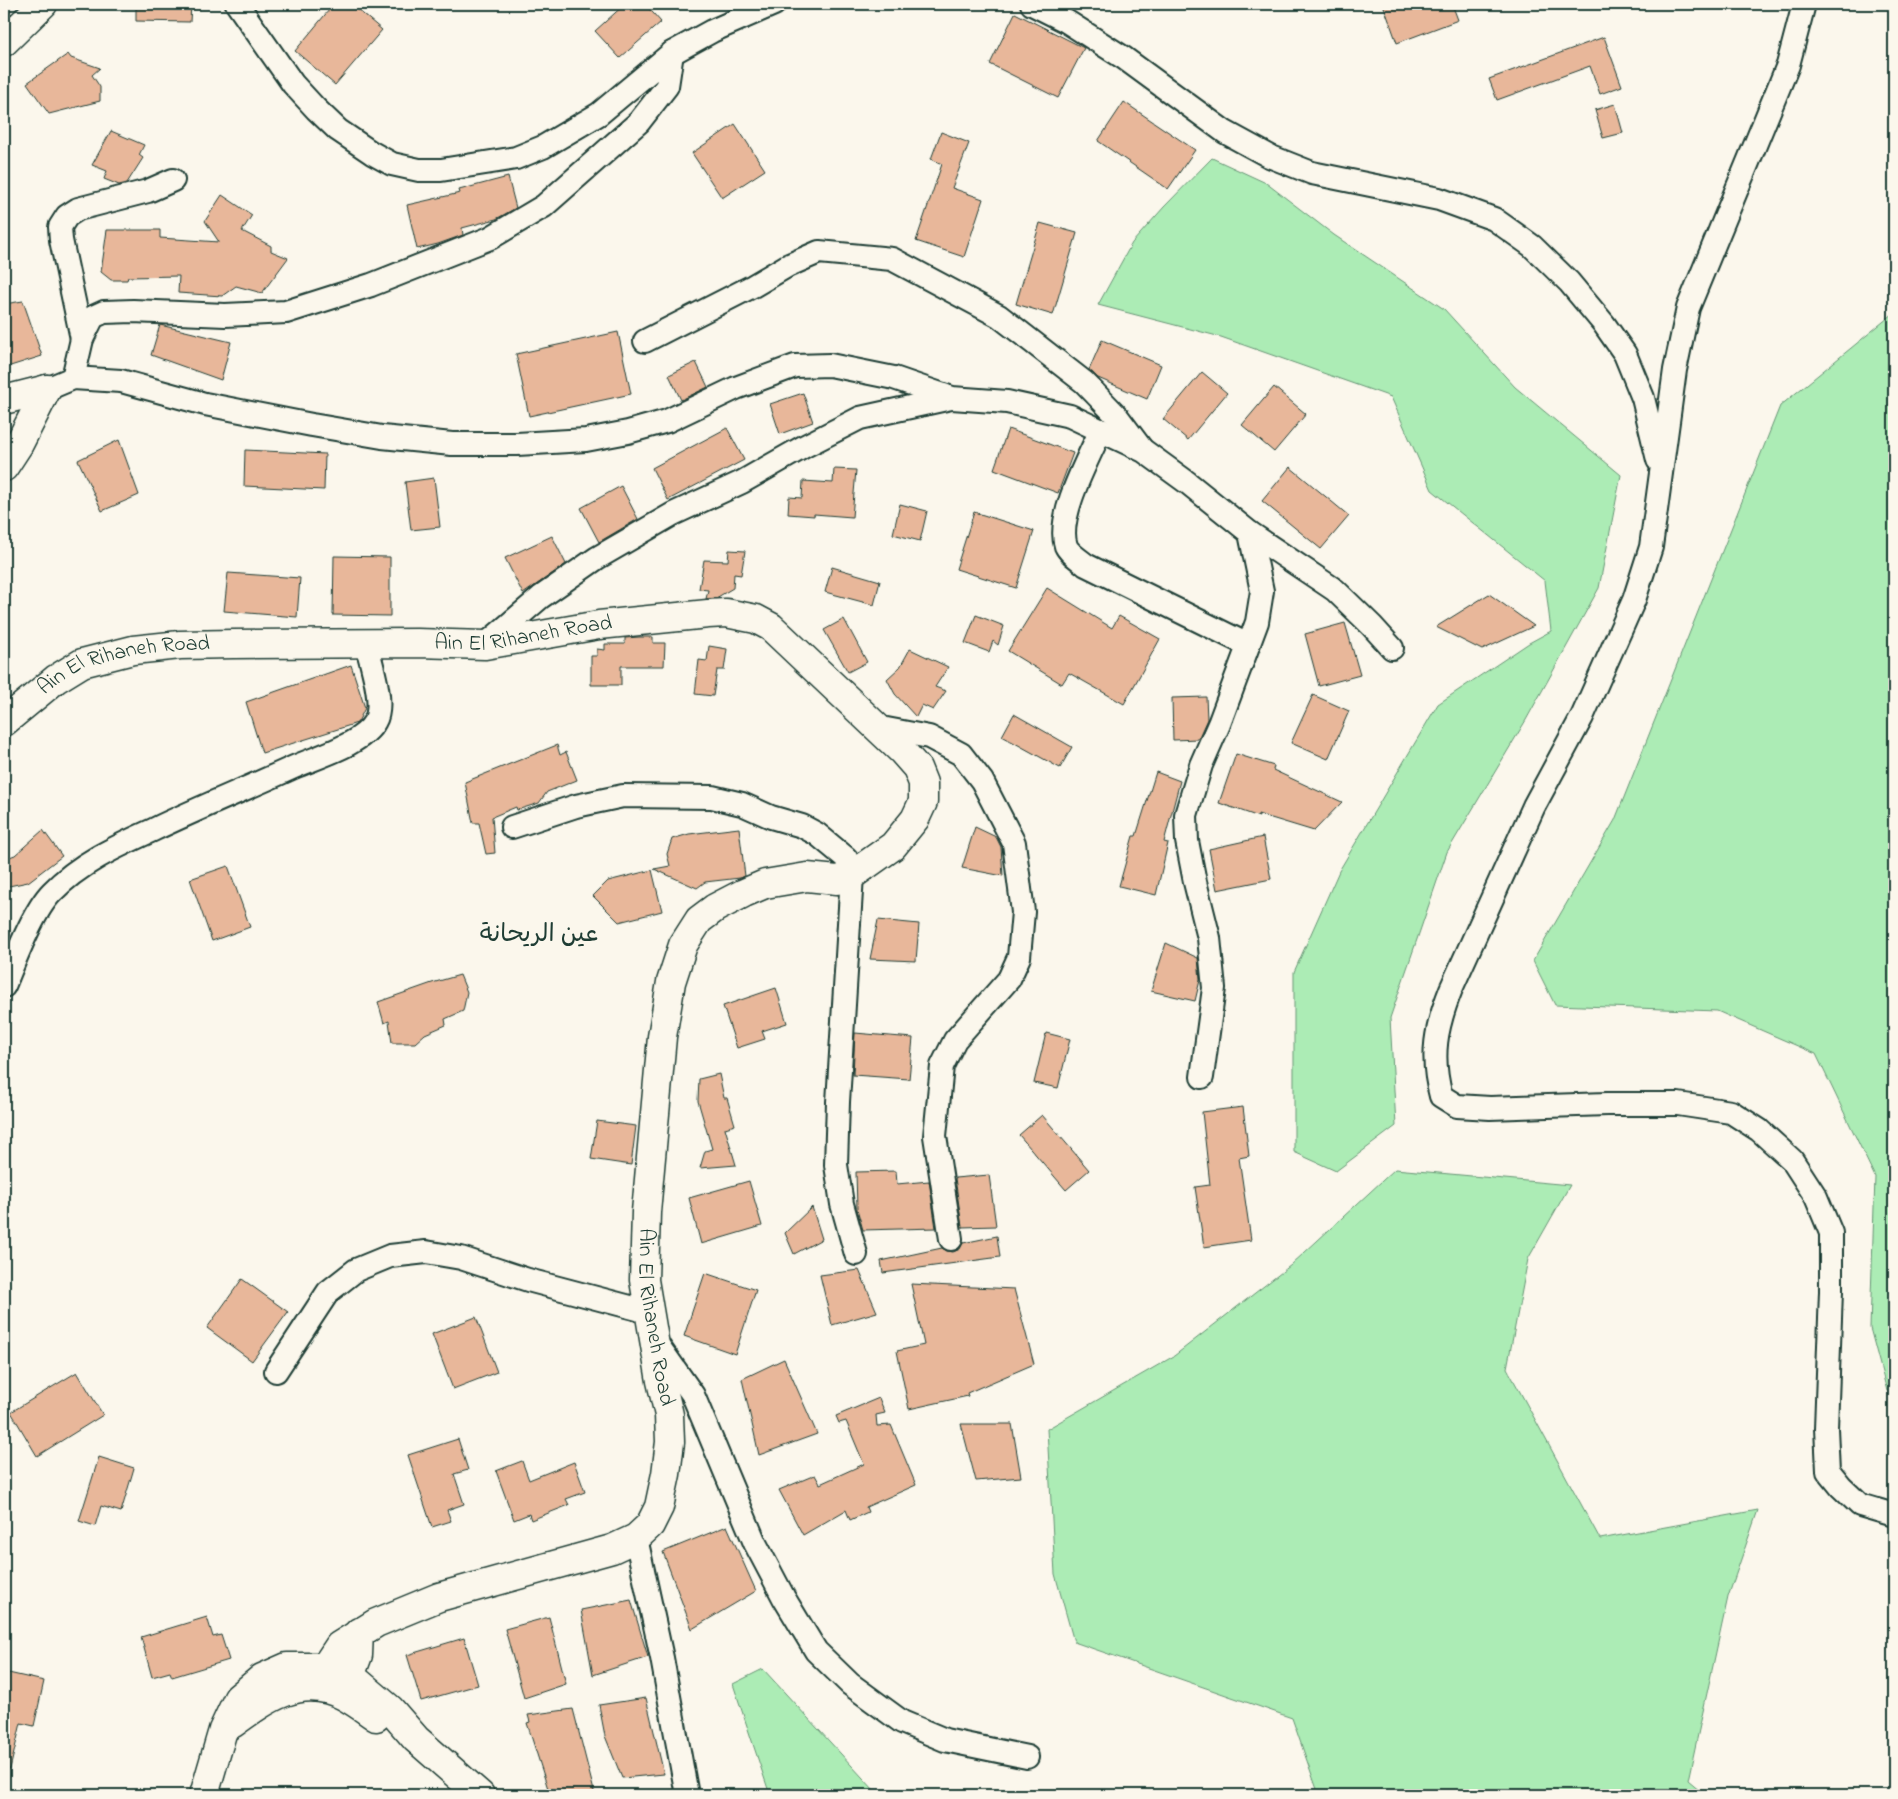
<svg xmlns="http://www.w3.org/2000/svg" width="1898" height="1799" viewBox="0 0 1898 1799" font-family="'Indie Flower','Playpen Sans Arabic',sans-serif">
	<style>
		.green { fill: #acecb5; stroke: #669474 }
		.building { fill: #e8b79a; stroke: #1f3d34 }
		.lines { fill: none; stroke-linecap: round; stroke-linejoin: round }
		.minor-casing { stroke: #1f3d34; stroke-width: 26 }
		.tertiary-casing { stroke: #1f3d34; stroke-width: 31 }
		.secondary-casing { stroke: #1f3d34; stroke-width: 31 }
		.minor { stroke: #fbf7ec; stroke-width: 22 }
		.tertiary { stroke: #fbf7ec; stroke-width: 28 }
		.secondary { stroke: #fbf7ec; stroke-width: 28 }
		.labels { text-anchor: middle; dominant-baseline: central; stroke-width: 5; stroke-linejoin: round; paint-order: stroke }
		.street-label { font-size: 22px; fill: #1f3d34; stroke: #fbf7ec }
		.quarter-label { font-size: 25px; fill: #1f3d34; stroke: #fbf7ec }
	</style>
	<rect width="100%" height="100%" fill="#fbf7ec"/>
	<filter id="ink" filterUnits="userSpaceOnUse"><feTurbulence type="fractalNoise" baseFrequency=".02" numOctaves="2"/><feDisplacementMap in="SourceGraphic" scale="10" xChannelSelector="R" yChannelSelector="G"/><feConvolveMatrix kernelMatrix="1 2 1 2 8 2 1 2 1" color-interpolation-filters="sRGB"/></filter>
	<g filter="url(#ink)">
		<!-- green -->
		<g class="green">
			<path d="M 1212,158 L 1266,183 L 1334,235 L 1444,309 L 1515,387 L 1621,475 L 1599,588 L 1526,720 L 1447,852 L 1390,1018 L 1396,1126 L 1336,1171 L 1294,1152 L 1294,972 L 1339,871 L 1438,704 L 1529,643 L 1551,631 L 1545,581 L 1432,490 L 1391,397 L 1221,337 L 1098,305 L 1132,243 L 1164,207 Z"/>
			<path d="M 1894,313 L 1894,1391 L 1887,1391 L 1870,1328 L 1875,1177 L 1816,1054 L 1717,1011 L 1555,1005 L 1533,961 L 1615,820 L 1780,406 Z"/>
			<path d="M 1395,1169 L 1570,1185 L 1528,1259 L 1507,1368 L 1600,1539 L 1758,1510 L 1728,1597 L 1688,1780 L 1706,1795 L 1319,1795 L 1292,1718 L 1074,1642 L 1055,1574 L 1047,1429 L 1174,1356 L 1291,1265 Z"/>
			<path d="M 763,1669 L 874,1790 L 915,1795 L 770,1795 L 733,1684 Z"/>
		</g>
		<!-- building -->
		<g class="building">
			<path d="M 136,4 L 191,4 L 190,22 L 136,21 Z"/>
			<path d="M 334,4 L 351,4 L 382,30 L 335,85 L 295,51 Z"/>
			<path d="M 625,4 L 645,4 L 661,22 L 620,58 L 595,31 Z"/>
			<path d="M 1383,4 L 1452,4 L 1458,20 L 1397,43 Z"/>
			<path d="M 1015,13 L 1084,48 L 1058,98 L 990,64 Z"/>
			<path d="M 1604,37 L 1622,86 L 1600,94 L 1590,66 L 1497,100 L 1489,79 Z"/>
			<path d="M 68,54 L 71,58 L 100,68 L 92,75 L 100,87 L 100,101 L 49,114 L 27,83 Z"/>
			<path d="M 1124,102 L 1195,150 L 1168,189 L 1098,141 Z"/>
			<path d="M 1615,104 L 1623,133 L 1603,138 L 1595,110 Z"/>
			<path d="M 735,124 L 765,170 L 722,198 L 692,153 Z"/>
			<path d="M 111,131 L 144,145 L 139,155 L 143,158 L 127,183 L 119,185 L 104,179 L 107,171 L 92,165 Z"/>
			<path d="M 941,132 L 969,143 L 952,188 L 983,199 L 964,257 L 916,241 L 942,164 L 931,159 Z"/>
			<path d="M 508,177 L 516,208 L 496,219 L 462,228 L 463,235 L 438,244 L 417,249 L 407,205 L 460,193 L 459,190 Z"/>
			<path d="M 222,195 L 252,215 L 242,231 L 271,246 L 271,251 L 288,258 L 262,293 L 236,286 L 222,296 L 178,293 L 179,276 L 128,277 L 127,280 L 111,280 L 101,272 L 107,230 L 160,230 L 160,238 L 219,242 L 205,221 Z"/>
			<path d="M 1040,223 L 1077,233 L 1053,315 L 1016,304 Z"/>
			<path d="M 23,301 L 42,356 L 4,368 L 4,304 Z"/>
			<path d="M 160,325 L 231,342 L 221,380 L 151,355 Z"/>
			<path d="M 618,332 L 631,394 L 529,416 L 516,354 Z"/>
			<path d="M 1102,340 L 1161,365 L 1147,399 L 1098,378 L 1089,370 Z"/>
			<path d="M 696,362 L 708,387 L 681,400 L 669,375 Z"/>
			<path d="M 1202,372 L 1227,393 L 1188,440 L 1163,419 Z"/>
			<path d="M 1274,387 L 1306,414 L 1274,452 L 1242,425 Z"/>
			<path d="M 803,393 L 813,422 L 780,434 L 770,404 Z"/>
			<path d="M 727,428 L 744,460 L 668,500 L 652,468 Z"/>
			<path d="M 1008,429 L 1073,453 L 1058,493 L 994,469 Z"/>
			<path d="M 119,440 L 139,495 L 102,511 L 78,460 Z"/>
			<path d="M 245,450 L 325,454 L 324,490 L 244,486 Z"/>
			<path d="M 1290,467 L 1349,516 L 1321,549 L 1262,501 Z"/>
			<path d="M 834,469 L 856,470 L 852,517 L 814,514 L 814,516 L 788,514 L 789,497 L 802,498 L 803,481 L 833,483 Z"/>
			<path d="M 434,478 L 440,527 L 411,530 L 405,482 Z"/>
			<path d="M 621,486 L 638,519 L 599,542 L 581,508 Z"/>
			<path d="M 900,504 L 927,511 L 920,541 L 893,534 Z"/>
			<path d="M 974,512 L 1034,531 L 1016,588 L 956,569 Z"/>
			<path d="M 552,536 L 566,564 L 523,594 L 505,558 Z"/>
			<path d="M 729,550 L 745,551 L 741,575 L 734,574 L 733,588 L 716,598 L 706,599 L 708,590 L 699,589 L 704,560 L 728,561 Z"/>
			<path d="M 334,556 L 390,557 L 390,616 L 333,615 Z"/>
			<path d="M 832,567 L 880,581 L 874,605 L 825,592 Z"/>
			<path d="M 228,573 L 300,578 L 297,617 L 224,611 Z"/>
			<path d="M 1047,588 L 1112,628 L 1119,616 L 1160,639 L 1124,704 L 1069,673 L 1062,684 L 1008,651 Z"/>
			<path d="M 1489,594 L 1534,626 L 1482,650 L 1436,627 Z"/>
			<path d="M 976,615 L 1004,626 L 998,645 L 993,641 L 989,652 L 965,643 Z"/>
			<path d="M 844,619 L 867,662 L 848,672 L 824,630 Z"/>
			<path d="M 1345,623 L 1360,675 L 1319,686 L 1305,634 Z"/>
			<path d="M 639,637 L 653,637 L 653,643 L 665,643 L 664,666 L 621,666 L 621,685 L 591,685 L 591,656 L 597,656 L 597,649 L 605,650 L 605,644 L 625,644 L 625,638 Z"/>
			<path d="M 709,646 L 727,649 L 724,670 L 717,670 L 713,696 L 695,694 L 699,660 L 707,661 Z"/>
			<path d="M 910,649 L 948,667 L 935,687 L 946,691 L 933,710 L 922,705 L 916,717 L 895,694 L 887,679 L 900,667 Z"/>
			<path d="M 351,665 L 365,708 L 359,720 L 357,723 L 262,753 L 246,702 Z"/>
			<path d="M 1313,695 L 1349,711 L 1328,759 L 1291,743 Z"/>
			<path d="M 1206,697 L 1207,719 L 1198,739 L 1173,740 L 1172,698 Z"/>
			<path d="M 1014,714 L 1072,747 L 1060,768 L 1002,736 Z"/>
			<path d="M 557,745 L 560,755 L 566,752 L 577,780 L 547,792 L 539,803 L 517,810 L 516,807 L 492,817 L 495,853 L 486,854 L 479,823 L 473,823 L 465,782 Z"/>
			<path d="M 1236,754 L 1274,766 L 1273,770 L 1342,802 L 1314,831 L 1258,814 L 1259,817 L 1219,803 Z"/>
			<path d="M 1156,772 L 1180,781 L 1164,842 L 1168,843 L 1156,895 L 1119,886 L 1133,836 L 1136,836 Z"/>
			<path d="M 975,827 L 996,837 L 1001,847 L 1003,876 L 962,868 Z"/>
			<path d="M 739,828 L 745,876 L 740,878 L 705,882 L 697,888 L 654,869 L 670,866 L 667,854 L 672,839 L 689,834 Z"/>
			<path d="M 43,830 L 62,856 L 28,882 L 4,887 L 4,859 L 15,855 Z"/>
			<path d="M 1263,837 L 1271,879 L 1217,890 L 1209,849 Z"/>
			<path d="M 228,866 L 250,927 L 212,941 L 190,879 Z"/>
			<path d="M 652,870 L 662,911 L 619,922 L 593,896 L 608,881 Z"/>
			<path d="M 878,920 L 919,924 L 916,961 L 870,959 Z"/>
			<path d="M 1166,943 L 1198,958 L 1200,980 L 1195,1001 L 1151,991 Z"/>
			<path d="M 460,975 L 467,992 L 463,1011 L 445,1019 L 446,1025 L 425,1034 L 415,1043 L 392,1043 L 389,1021 L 384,1023 L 378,1002 L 432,983 Z"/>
			<path d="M 776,988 L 787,1023 L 762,1031 L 765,1039 L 737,1048 L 723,1006 Z"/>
			<path d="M 855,1033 L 913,1038 L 909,1079 L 853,1075 Z"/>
			<path d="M 1046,1033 L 1070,1039 L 1058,1088 L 1034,1083 Z"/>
			<path d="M 719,1074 L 724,1098 L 727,1098 L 735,1125 L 725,1128 L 736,1165 L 700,1168 L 705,1151 L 712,1149 L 698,1101 L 699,1079 Z"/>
			<path d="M 1243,1107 L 1249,1156 L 1239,1158 L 1251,1240 L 1204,1247 L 1195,1187 L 1210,1185 L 1202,1112 Z"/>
			<path d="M 1042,1115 L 1089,1170 L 1066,1190 L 1019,1135 Z"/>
			<path d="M 597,1121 L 636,1126 L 631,1165 L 591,1159 Z"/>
			<path d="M 896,1171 L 897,1184 L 929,1181 L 936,1228 L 863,1230 L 857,1209 L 856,1172 Z"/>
			<path d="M 989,1175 L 996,1226 L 962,1227 L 955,1178 Z"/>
			<path d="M 749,1181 L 762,1226 L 701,1244 L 689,1198 Z"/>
			<path d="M 812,1207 L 822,1239 L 794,1254 L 785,1233 Z"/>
			<path d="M 997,1236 L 1000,1257 L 883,1273 L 881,1261 L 942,1248 L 947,1251 L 953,1252 L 960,1249 L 963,1243 Z"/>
			<path d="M 859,1270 L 877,1312 L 832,1325 L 820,1275 Z"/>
			<path d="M 705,1273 L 756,1290 L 735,1354 L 684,1336 Z"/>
			<path d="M 242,1279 L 288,1312 L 252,1361 L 207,1328 Z"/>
			<path d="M 911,1284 L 1014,1289 L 1034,1364 L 967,1393 L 968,1396 L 909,1409 L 897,1351 L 924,1345 Z"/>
			<path d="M 476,1317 L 497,1372 L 453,1389 L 432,1334 Z"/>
			<path d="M 784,1359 L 817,1434 L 759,1455 L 742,1379 Z"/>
			<path d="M 77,1372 L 103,1415 L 37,1456 L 11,1412 Z"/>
			<path d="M 879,1398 L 885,1413 L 876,1415 L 877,1426 L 891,1425 L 916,1485 L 866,1507 L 868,1512 L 850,1520 L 846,1510 L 803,1535 L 779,1490 L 815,1475 L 820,1484 L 864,1464 L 846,1421 L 839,1423 L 836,1416 Z"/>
			<path d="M 961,1424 L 1012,1424 L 1021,1477 L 976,1481 Z"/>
			<path d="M 458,1439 L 468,1470 L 454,1474 L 464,1504 L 447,1510 L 451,1521 L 432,1527 L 408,1455 Z"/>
			<path d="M 99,1457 L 134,1468 L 121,1512 L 101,1506 L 95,1526 L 79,1521 Z"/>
			<path d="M 522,1461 L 529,1480 L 574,1462 L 585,1492 L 566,1499 L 569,1505 L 531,1520 L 529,1514 L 514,1520 L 496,1471 Z"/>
			<path d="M 727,1526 L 756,1591 L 692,1629 L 663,1552 Z"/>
			<path d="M 631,1600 L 648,1657 L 593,1675 L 581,1610 Z"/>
			<path d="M 207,1617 L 213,1637 L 221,1635 L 229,1660 L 172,1677 L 170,1672 L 152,1677 L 141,1637 Z"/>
			<path d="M 549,1617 L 566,1684 L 524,1698 L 505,1629 Z"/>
			<path d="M 464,1638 L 478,1685 L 421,1701 L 407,1655 Z"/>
			<path d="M 4,1672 L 44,1681 L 34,1726 L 21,1723 L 10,1769 L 4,1768 Z"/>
			<path d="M 646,1698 L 664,1774 L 622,1778 L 605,1736 L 599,1705 Z"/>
			<path d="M 573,1709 L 595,1795 L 550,1795 L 527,1723 L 530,1722 L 528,1715 Z"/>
		</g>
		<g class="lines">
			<!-- minor casing -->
			<g class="minor-casing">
				<g id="minor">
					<path d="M 237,4 L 293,84 L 316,109 L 338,130 L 372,153 L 392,164 L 419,170 L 441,170 L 516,158 L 543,147 L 599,114 L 672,53 L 712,31 L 774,4"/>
					<path d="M 1032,4 L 1066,21 L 1124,58 L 1225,132 L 1269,156 L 1312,173 L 1439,199 L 1494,219 L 1532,246 L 1569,282 L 1604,324 L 1625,354 L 1643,398 L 1658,460"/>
					<path d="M 1804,4 L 1788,65 L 1688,308 L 1675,370 L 1651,547 L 1634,600 L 1582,717 L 1534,806 L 1451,989 C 1436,1027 1430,1056 1441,1096 L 1457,1106 L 1490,1108 L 1607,1104 L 1678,1104 L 1731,1112 L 1759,1130 L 1792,1160 L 1816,1197 L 1831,1233 L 1831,1291 L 1826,1428 L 1828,1471 L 1841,1487 L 1860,1505 L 1894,1515"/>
					<path d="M 82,339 L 61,240 L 60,227 L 67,216 L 78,209 L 148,191 L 173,180"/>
					<path d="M 645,341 L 753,286 L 787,266 L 819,252 L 892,259 L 999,316 L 1084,382 L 1117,416 L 1141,448"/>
					<path d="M 73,378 L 82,339 L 93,317 L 104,312 L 133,311 L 225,315 L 286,312 L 371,285 L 490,238 L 544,206 L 639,122 L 667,86 L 672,53"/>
					<path d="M 47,389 L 73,378 L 121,381 L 205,404 L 312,425 L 382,437 L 452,444 L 517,444 L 586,440 L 628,432 L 667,421 L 736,388 L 795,366 L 830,365 L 894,378 L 952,398 L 1007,402 L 1070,416 L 1144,451 L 1188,483 L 1250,533 L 1262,591 L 1257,622 L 1219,724 L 1201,765 L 1186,815 L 1187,841 L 1195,882 L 1209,938 L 1214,988 L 1202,1077"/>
					<path d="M 1101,430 C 1088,459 1056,517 1066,546 C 1069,553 1080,560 1086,565 L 1248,645"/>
					<path d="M 1250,533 L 1335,590 L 1372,626 L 1392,648"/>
					<path d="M 485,645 L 541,597 L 597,558 L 673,514 L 742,482 L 805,446 L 860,418 L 951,398"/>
					<path d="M 876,727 L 929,737 L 961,754 L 982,781 L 1014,843 L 1023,912 L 1019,957 L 1009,979 L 955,1040 L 942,1066 L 935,1136 L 951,1239"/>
					<path d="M 512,827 L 576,806 L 623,796 L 712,797 L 742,804 L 771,817 L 802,826 L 817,834 L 846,858 L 852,875 L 838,1102 L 836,1165 L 842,1204 L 856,1254"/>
					<path d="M 4,986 C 15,960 33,911 52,892 C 81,862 118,846 155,829 C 201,807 248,788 294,767 C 317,757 363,744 375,721 C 385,704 371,663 366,643"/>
					<path d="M 655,1341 L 693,1395 L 755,1543 L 784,1598 L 816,1651 L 850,1684 L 902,1722 L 945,1740 L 1027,1757"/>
					<path d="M 276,1371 L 328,1292 L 356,1270 L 390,1256 L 426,1252 L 461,1258 L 528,1280 L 649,1312"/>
					<path d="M 636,1538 L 662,1658 L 687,1795"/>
				</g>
			</g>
			<!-- tertiary casing -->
			<g class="tertiary-casing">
				<g id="tertiary">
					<path d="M 4,42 L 43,4"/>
					<path d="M 4,400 L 47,389"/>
					<path d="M 4,467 L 19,444 L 47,389"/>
					<path id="s1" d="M 4,722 L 56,679 L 82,663 L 133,650 L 180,645 L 233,644 L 417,643 L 485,645 L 599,625 L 708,614 L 726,613 L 756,619 L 771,627 L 902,751 L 917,768 L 923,783 L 923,802 L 915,819 L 893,846 L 852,875 L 837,880 L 807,877 L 765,884 L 744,893 L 715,908 L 699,920 L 683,945 L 671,982 L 662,1037 L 646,1212 L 644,1280 L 661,1381 L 669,1415 L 670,1442 L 666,1474 L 659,1507 L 650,1525 L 636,1538 L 612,1549 L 439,1597 L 376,1623 L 339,1646 L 325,1667 L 318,1687"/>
					<path d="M 343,1695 L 358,1655 L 359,1632"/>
				</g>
			</g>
			<!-- secondary casing -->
			<g class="secondary-casing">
				<g id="secondary">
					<path d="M 232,1724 C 266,1699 302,1673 344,1696 C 355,1702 366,1710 376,1717"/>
					<path d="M 204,1795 L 223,1730 L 238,1698 L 262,1678 L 287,1667 L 325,1667 L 351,1676 L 390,1709 L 416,1739 L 480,1795"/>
				</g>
			</g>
			<!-- minor -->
			<use href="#minor" class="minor"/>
			<!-- tertiary -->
			<use href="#tertiary" class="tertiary"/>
			<!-- secondary -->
			<use href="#secondary" class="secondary"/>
		</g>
	</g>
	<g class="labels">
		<!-- street labels -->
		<g class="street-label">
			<text stroke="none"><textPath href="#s1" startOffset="542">Ain El Rihaneh Road</textPath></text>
			<text stroke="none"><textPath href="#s1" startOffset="138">Ain El Rihaneh Road</textPath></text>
			<text stroke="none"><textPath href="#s1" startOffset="1706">Ain El Rihaneh Road</textPath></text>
		</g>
		<!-- quarter labels -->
		<g class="quarter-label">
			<text x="539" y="935">عين الريحانة</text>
		</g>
	</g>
	<!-- margin -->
	<rect width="1898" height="1799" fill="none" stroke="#fbf7ec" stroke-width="20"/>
	<rect x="10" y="10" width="1878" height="1779" fill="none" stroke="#1f3d34" stroke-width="2" filter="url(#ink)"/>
</svg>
